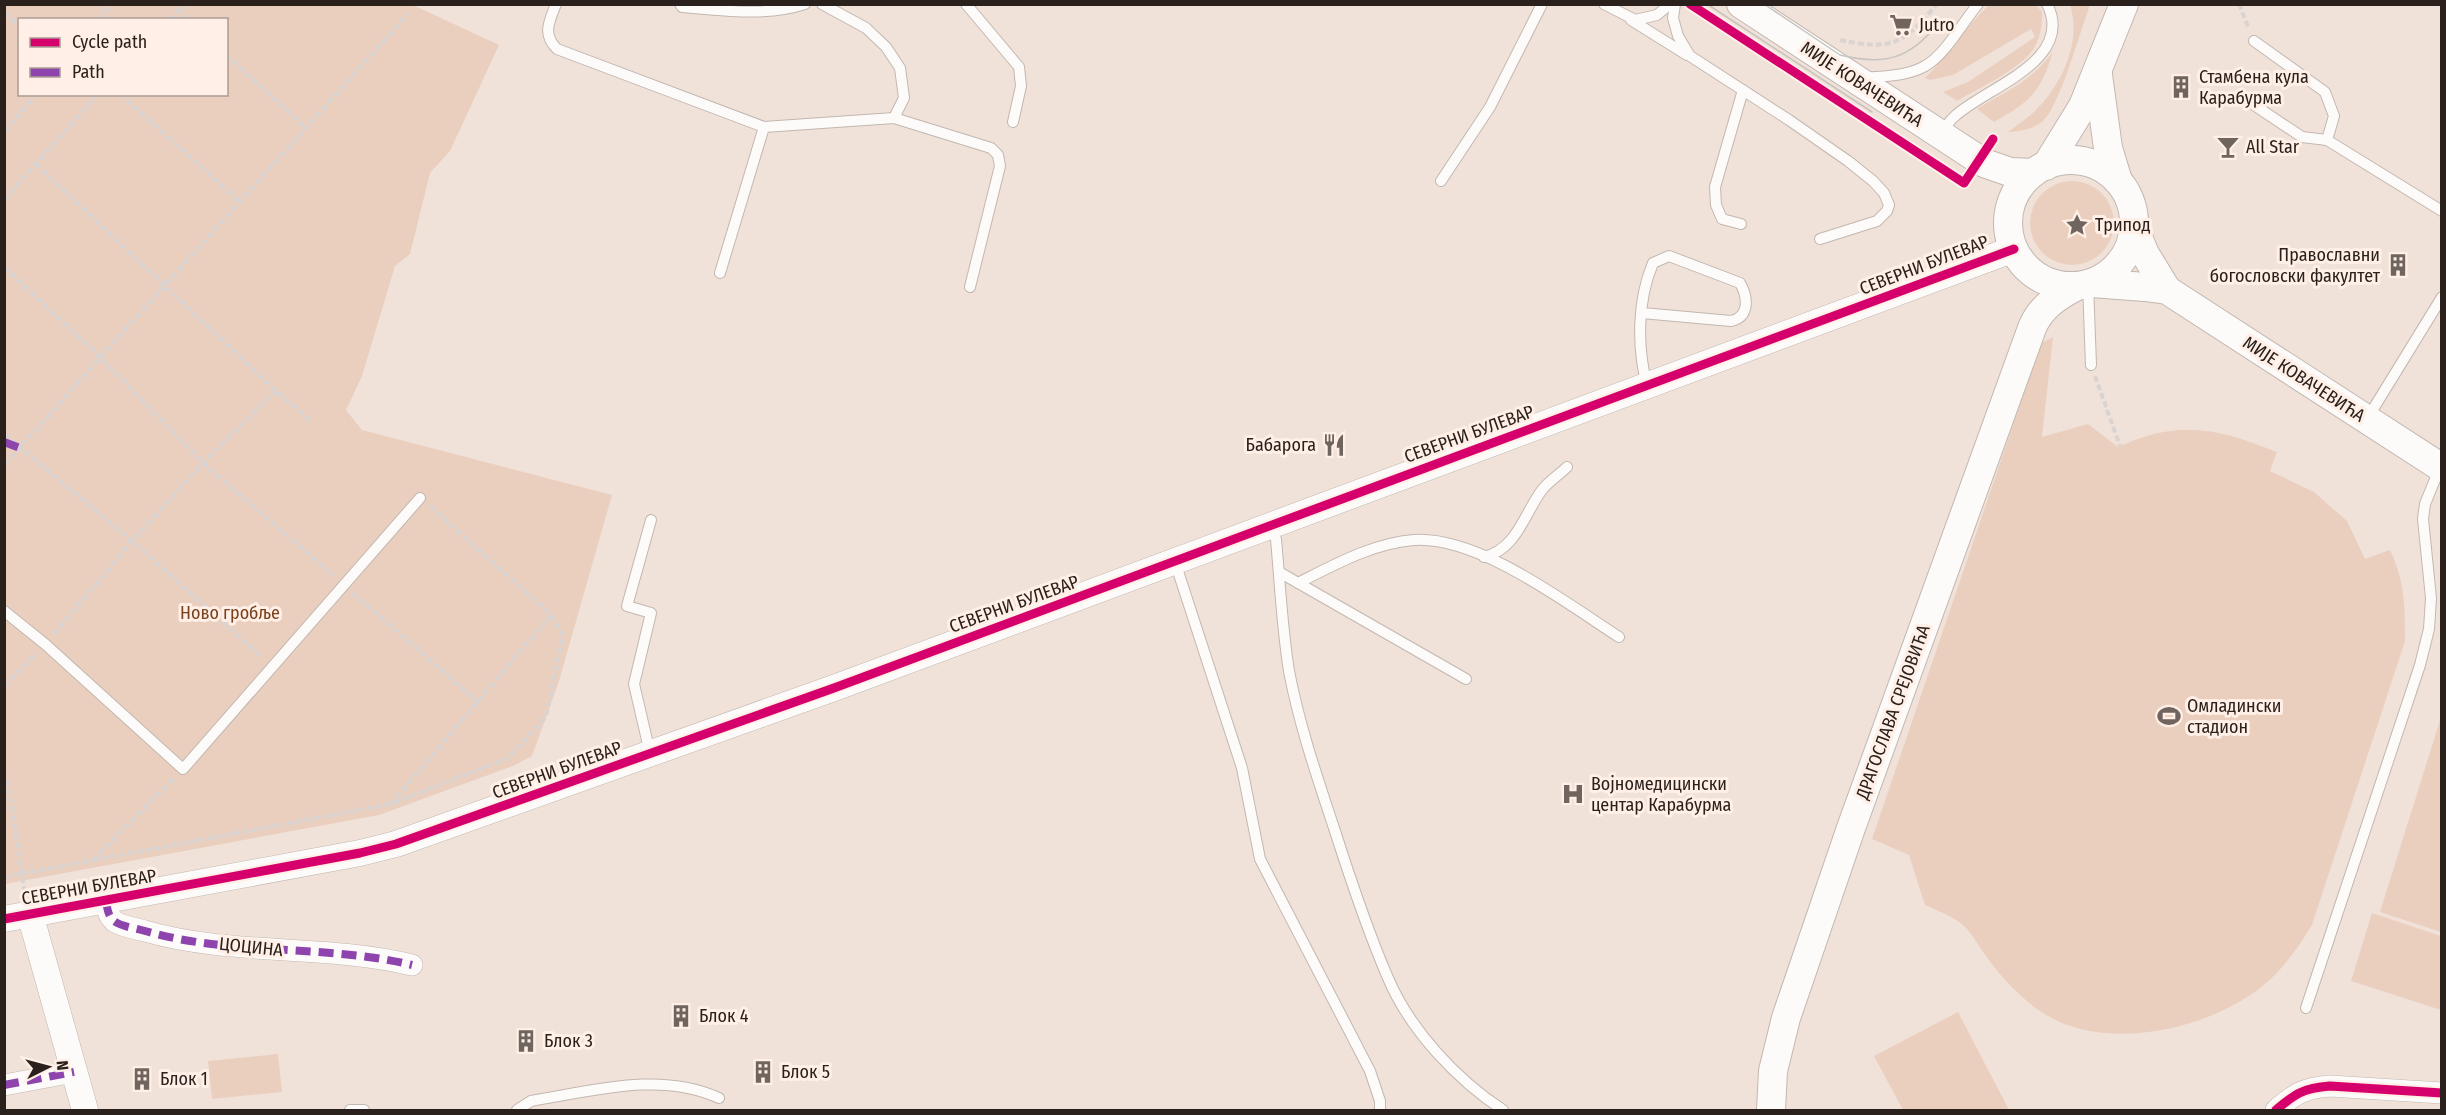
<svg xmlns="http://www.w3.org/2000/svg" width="2446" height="1115" viewBox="0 0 2446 1115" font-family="'Fira Sans Condensed',sans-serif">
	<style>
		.green { fill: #eacfbf; fill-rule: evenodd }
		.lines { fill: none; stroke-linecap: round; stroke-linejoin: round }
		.service-casing { stroke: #c2b7b0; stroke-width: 12 }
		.minor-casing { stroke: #c2b7b0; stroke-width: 22 }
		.tertiary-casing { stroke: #c2b7b0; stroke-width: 27 }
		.secondary-casing { stroke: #c2b7b0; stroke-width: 30 }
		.path { stroke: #d9d4d2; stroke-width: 4; stroke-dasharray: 6 3; stroke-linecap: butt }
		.service { stroke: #fdfbf9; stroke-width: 10 }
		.minor { stroke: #fdfbf9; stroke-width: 21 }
		.tertiary { stroke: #fdfbf9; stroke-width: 26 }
		.secondary { stroke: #fdfbf9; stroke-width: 28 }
		.tram { stroke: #c6c3c0; stroke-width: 1.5 }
		.quiet { stroke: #8e44ad; stroke-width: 8; stroke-dasharray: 15 8; stroke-linecap: butt }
		.cycleway-casing { stroke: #ffefe6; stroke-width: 13 }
		.cycleway { stroke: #d6006c; stroke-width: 9 }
		.labels { text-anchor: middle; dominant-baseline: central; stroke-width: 6; stroke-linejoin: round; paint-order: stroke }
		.poi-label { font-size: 18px; fill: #2a211c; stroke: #ffefe6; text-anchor: start }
		.street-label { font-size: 18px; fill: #2a211c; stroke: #ffefe6 }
		.park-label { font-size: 18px; fill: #7a421c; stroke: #ffefe6 }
	</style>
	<rect width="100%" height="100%" fill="#f0e2d9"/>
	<!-- green -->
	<g class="green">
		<path d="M 5,5 L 413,5 L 499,45 L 450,151 L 430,173 L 410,254 L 395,266 L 362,376 L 346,410 L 362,430 L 612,495 L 559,681 L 532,756 L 513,766 L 379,815 L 5,884 ZM 20,20 L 226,20 L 226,94 L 20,94 Z"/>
		<path d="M 1989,5 L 2036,5 L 2042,12 C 2042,24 2041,37 2034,48 C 2021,69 1979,88 1957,101 L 1943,92 L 1968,82 L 2035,37 L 2031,29 L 1953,75 L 1930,80 L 1925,78 C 1949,55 1965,27 1989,5 Z"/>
		<path d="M 2070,5 L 2090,5 C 2081,29 2059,108 2043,121 C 2032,130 2021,131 2008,132 C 2016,126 2026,119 2034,112 C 2062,85 2082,42 2070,5 Z"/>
		<path d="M 2053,52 C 2040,93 2031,101 1994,122 L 1977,109 C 2008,90 2030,82 2053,52 Z"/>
		<circle cx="2072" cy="223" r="42"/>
		<path d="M 2053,337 L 2042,437 L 2088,424 L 2118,447 C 2179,419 2217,428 2277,452 L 2270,471 L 2314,492 L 2347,521 L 2365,559 L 2390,550 C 2405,582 2405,606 2405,641 L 2312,925 C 2297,949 2283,970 2260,988 C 2203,1032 2098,1054 2037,1009 C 2017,994 2000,976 1986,956 C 1979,947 1973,935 1965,927 C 1956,917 1937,911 1925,905 L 1909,855 L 1872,839 L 2041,343 Z"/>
		<path d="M 2441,717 L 2441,932 L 2380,912 Z"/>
		<path d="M 2372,913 L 2441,936 L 2441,1010 L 2351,981 Z"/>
		<path d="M 1958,1012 L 2009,1110 L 1903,1110 L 1874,1056 Z"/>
		<path d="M 278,1054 L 282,1092 L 212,1099 L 208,1061 Z"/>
	</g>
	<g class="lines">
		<!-- service casing -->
		<g class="service-casing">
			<g id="service">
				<path d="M 556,4 C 549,22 542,34 557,49 L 764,127 L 894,118 L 991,148 L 998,155 L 1000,166 L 970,287"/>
				<path d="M 680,4 L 682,7 C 723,10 764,17 805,4"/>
				<path d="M 822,4 L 866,28 L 886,47 L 900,68 L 904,98 L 894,118"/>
				<path d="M 966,4 L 1019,67 L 1021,86 L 1013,122"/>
				<path d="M 1604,4 L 1635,20 L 1657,15 L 1670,4"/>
				<path d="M 1675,4 L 1673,18 L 1678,36 L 1690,56 L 1789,120 L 1848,161 L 1873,181 L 1884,193 L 1889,205 L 1887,211 L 1877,221 L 1820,239"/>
				<path d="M 1631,20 L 1687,55"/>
				<path d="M 2254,41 L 2325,92 L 2334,116 L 2327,140"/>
				<path d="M 1865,78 C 1884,76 1908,76 1925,66 C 1945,55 1963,22 1978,4"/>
				<path d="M 2248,101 L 2302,137 L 2327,140 L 2442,211"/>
				<path d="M 1942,135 C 1945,128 1949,121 1955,116 C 1985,88 2076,61 2047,4"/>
				<path d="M 1441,181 L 1490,107 L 1542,4"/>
				<path d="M 1741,224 L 1722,219 L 1716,205 L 1715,187 L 1743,90"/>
				<path d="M 720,273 L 764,127"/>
				<path d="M 2088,284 L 2091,365"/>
				<path d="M 1642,313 L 1731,321 C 1750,317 1748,297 1740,283 L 1669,256 L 1653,263 C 1637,301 1637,347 1647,386"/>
				<path d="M 2367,419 L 2442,297"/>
				<path d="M 1271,526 L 1276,539 C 1280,583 1282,628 1289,671 C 1299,724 1317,777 1334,828 C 1350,878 1367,930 1388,978 C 1410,1030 1457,1080 1503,1110"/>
				<path d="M 1484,557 C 1517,549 1524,514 1542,490 C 1549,481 1559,475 1567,467"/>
				<path d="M 1175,562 L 1242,768 L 1260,859 L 1370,1071 L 1380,1101 L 1380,1110"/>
				<path d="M 1279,572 L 1466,679"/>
				<path d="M 1298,583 C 1334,565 1373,543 1414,540 C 1479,536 1566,603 1619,637"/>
				<path d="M 4,611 L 45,644 L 183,769 L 420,498"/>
				<path d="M 650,753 L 634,684 L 651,613 L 627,606 L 651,520"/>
				<path d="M 2306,1008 L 2420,665 L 2429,629 L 2431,598 L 2423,519 L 2425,504 L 2440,467"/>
				<path d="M 350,1110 L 364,1110"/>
				<path d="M 517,1110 L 531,1101 C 593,1091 660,1071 719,1098"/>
			</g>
		</g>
		<!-- minor casing -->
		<g class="minor-casing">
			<g id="minor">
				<path d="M 106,901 C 107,908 108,916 114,921 C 122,927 135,928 145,931 C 231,956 326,944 412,965"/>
				<path d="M 4,1085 L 74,1072"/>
				<path d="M 2276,1110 C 2295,1094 2303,1088 2330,1086 L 2442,1093"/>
			</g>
		</g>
		<!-- tertiary casing -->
		<g class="tertiary-casing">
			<g id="tertiary">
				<path d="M 30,914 L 85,1110"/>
				<path d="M 4,919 L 360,853 L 396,844 L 834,688 L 2014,249"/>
			</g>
		</g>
		<!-- secondary casing -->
		<g class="secondary-casing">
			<g id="secondary">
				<path d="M 1741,4 L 1984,163 L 2010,172 L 2033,173"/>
				<path d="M 2098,75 L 2108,148 L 2118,181"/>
				<circle cx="2071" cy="223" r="63"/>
				<path d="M 2046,166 L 2083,106 L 2124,4"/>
				<path d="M 2134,228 L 2145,254 L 2167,290"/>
				<path d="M 2092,283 L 2145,287 L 2167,290 L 2442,468"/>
				<path d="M 1771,1110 L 1773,1071 L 1786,1018 L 1851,828 L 2032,328 C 2040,308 2057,296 2077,286"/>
			</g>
		</g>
		<!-- path -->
		<g class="path">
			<path d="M 2239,4 L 2249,29"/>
			<path d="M 179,11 L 185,4"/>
			<path d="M 4,13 L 20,26"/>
			<path d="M 98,20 L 111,4"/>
			<path d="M 171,20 L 179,11 L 188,20"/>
			<path d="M 1840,40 C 1892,51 1904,44 1937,4"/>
			<path d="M 226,55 L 306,128"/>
			<path d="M 120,94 L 240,202"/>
			<path d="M 4,132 L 36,94"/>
			<path d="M 36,164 L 276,391 L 310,420"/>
			<path d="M 4,200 L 98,94"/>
			<path d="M 4,267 L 101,358 L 203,463 L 334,576"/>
			<path d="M 2095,376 L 2120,446"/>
			<path d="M 4,434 L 132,541 L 262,657"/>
			<path d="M 4,465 L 408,14"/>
			<path d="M 430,506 L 551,615 L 391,804 L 508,758 L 546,717 L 563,635 L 551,615"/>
			<path d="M 353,593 L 479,703"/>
			<path d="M 54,634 L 132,541 L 203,463 L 276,391"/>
			<path d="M 4,686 L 37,653"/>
			<path d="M 4,771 L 12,808 L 25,895"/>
			<path d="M 93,860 L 174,778"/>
			<path d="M 4,877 L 391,804"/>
		</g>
		<!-- service -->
		<use href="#service" class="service"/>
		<!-- minor -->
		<use href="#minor" class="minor"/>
		<!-- tertiary -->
		<use href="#tertiary" class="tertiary"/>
		<!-- secondary -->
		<use href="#secondary" class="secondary"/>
		<!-- tram -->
		<g class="tram">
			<path d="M 1707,4 L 1872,112"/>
			<path d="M 1764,4 L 1840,55 C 1884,66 1909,59 1937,25"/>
		</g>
		<!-- quiet -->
		<g class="quiet">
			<path d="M 4,442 L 20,448"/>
			<path d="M 106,901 C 107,908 108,916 114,921 C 122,927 135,928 145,931 C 231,956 326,944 412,965"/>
			<path d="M 4,1085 L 74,1072"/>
		</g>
		<!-- cycleway casing -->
		<g class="cycleway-casing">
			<g id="cycleway">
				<path d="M 1690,4 L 1964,183 L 1993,139"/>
				<path d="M 4,919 L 360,853 L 396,844 L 834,688 L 2014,249"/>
				<path d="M 2276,1110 C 2295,1094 2303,1088 2330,1086 L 2442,1093"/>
			</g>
		</g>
		<!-- cycleway -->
		<use href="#cycleway" class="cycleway"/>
	</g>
	<!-- icons -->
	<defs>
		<g id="supermarket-bare" transform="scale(1.8)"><path d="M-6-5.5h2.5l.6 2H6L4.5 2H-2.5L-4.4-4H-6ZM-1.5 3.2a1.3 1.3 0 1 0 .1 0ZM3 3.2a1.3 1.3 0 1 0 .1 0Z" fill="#6f655e" stroke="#ffefe6" stroke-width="2.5" paint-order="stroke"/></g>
		<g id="building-bare" transform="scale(1.8)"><path d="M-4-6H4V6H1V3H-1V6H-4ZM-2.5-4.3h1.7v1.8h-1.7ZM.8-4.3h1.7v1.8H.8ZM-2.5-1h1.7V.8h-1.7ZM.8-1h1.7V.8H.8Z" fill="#6f655e" stroke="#ffefe6" stroke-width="2.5" paint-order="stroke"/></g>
		<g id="bar-bare" transform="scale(1.8)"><path d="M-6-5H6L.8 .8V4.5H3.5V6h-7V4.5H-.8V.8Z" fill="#6f655e" stroke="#ffefe6" stroke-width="2.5" paint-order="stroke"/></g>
		<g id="sight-bare" transform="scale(1.8)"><path d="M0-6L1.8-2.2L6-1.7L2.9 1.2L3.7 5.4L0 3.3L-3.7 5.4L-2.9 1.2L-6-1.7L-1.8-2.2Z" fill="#6f655e" stroke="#ffefe6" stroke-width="2.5" paint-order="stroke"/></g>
		<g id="restaurant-bare" transform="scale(1.8)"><path d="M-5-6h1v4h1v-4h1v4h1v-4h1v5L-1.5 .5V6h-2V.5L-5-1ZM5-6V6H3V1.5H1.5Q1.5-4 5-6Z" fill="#6f655e" stroke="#ffefe6" stroke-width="2.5" paint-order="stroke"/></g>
		<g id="stadium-bare" transform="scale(1.8)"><path d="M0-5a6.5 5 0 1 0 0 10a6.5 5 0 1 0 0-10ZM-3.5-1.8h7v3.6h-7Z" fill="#6f655e" stroke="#ffefe6" stroke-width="2.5" paint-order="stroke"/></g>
		<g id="hospital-bare" transform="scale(1.8)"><path d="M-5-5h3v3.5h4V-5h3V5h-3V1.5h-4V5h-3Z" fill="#6f655e" stroke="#ffefe6" stroke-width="2.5" paint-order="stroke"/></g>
	</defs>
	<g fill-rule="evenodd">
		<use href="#supermarket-bare" x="1901" y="25"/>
		<use href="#building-bare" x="2181" y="87"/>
		<use href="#bar-bare" x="2228" y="147"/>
		<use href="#sight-bare" x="2077" y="225"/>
		<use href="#building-bare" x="2398" y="265"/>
		<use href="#restaurant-bare" x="1334" y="445"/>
		<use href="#stadium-bare" x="2169" y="716"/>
		<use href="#hospital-bare" x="1573" y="794"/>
		<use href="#building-bare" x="681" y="1016"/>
		<use href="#building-bare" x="526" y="1041"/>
		<use href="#building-bare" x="763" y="1072"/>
		<use href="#building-bare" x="142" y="1079"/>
	</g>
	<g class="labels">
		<!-- poi labels -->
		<g class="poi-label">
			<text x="1919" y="25">Jutro</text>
			<text x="2199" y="77">Стамбена кула<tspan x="2199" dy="21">Карабурма</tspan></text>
			<text x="2246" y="147">All Star</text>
			<text x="2095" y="225">Трипод</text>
			<text x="2380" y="255" text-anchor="end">Православни<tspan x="2380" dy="21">богословски факултет</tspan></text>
			<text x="1316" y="445" text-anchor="end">Бабарога</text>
			<text x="2187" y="706">Омладински<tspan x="2187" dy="21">стадион</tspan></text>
			<text x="1591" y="784">Војномедицински<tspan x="1591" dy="21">центар Карабурма</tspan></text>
			<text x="699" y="1016">Блок 4</text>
			<text x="544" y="1041">Блок 3</text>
			<text x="781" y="1072">Блок 5</text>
			<text x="160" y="1079">Блок 1</text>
		</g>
		<!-- street labels -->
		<g class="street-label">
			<text transform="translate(1862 84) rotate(33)">МИЈЕ КОВАЧЕВИЋА</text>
			<text transform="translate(1924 265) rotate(-21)">СЕВЕРНИ БУЛЕВАР</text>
			<text transform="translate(2304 379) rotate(33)">МИЈЕ КОВАЧЕВИЋА</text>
			<text transform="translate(1469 434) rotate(-20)">СЕВЕРНИ БУЛЕВАР</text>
			<text transform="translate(1014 604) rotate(-20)">СЕВЕРНИ БУЛЕВАР</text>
			<text transform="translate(1893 712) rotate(-70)">ДРАГОСЛАВА СРЕЈОВИЋА</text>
			<text transform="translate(557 770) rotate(-20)">СЕВЕРНИ БУЛЕВАР</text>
			<text transform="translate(89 887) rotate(-10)">СЕВЕРНИ БУЛЕВАР</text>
			<text transform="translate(251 947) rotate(6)">ЦОЦИНА</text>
		</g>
		<!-- park labels -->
		<g class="park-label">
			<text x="230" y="613">Ново гробље</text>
		</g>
	</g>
	<!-- border -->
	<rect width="2446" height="1115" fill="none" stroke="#2a211c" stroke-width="12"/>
	<!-- legend -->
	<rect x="18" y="18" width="210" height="78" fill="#ffefe6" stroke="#aa9d95" stroke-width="1.5"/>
	<rect x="30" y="38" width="30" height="9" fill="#d6006c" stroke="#aa9d95" stroke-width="1.5"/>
	<text x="72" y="48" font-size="18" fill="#2a211c">Cycle path</text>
	<rect x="30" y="68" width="30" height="9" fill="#8e44ad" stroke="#aa9d95" stroke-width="1.5"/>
	<text x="72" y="78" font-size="18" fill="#2a211c">Path</text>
	<!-- north arrow -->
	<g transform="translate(48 1067) rotate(84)" stroke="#ffefe6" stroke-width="4.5" paint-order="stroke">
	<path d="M0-4.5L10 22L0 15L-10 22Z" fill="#2a211c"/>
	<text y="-9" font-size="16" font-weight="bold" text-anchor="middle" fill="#2a211c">N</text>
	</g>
</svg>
